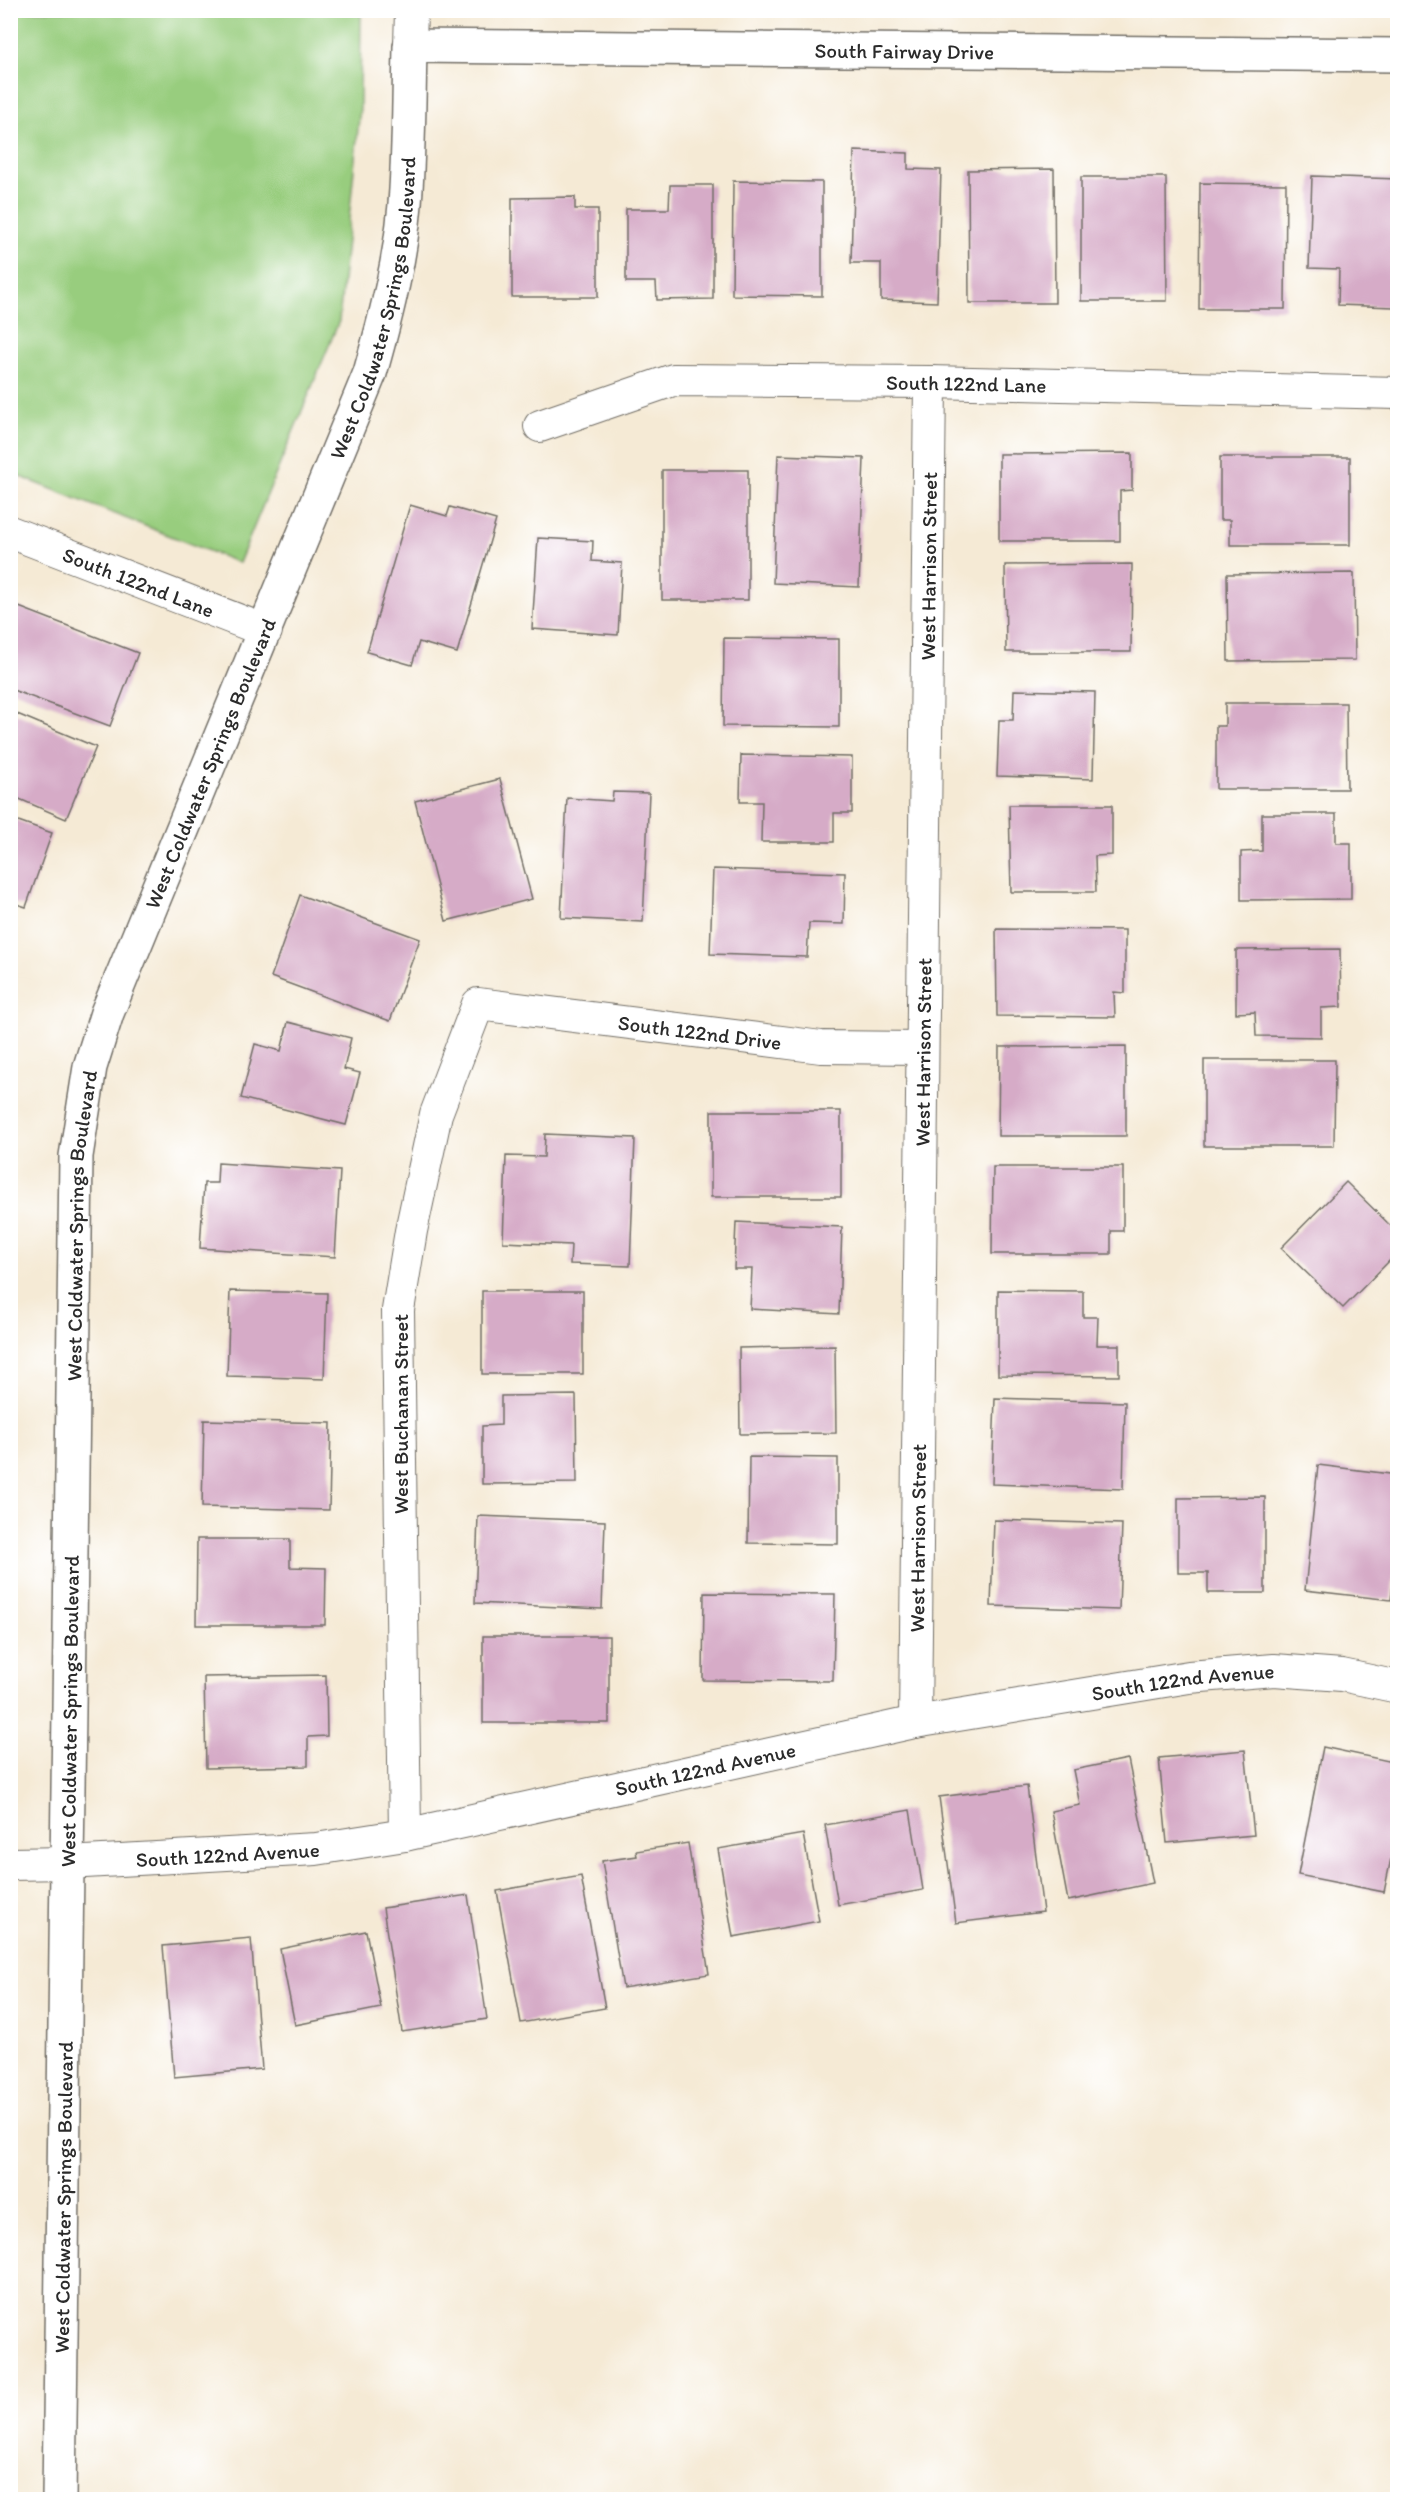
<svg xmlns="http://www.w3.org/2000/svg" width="1408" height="2510" viewBox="0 0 1408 2510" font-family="Itim,sans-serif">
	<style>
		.green { fill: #98cd7e; stroke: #627c54; stroke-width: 1.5 }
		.building { fill: #d6abc7 }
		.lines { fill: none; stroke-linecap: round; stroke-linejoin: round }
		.street-casing { stroke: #726e66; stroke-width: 34 }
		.secondary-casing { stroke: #726e66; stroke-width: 36 }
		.street { stroke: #fff; stroke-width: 32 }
		.secondary { stroke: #fff; stroke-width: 33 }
		.labels { text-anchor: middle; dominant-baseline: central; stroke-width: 5; stroke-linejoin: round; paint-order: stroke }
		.street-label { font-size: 21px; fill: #2b2b2b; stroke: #fff }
	</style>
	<rect width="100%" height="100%" fill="#fff"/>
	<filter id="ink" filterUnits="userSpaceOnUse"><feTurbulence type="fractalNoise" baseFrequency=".0167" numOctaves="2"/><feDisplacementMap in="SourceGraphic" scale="12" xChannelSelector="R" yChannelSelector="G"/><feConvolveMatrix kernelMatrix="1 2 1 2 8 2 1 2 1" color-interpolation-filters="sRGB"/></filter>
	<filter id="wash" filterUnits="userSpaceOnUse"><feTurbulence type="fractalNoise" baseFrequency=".008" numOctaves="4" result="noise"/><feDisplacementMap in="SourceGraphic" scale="24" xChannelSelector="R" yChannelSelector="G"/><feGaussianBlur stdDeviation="1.35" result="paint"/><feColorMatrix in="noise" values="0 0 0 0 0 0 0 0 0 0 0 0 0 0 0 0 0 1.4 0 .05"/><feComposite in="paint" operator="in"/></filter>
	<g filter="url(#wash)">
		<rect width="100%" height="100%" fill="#f5ead5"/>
		<!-- green -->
		<path class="green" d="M 10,11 L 361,11 L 360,108 L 339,321 L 239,563 L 11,473 Z"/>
		<g id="blocks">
			<!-- building -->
			<g class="building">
				<path d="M 854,151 L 908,153 L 908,169 L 941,170 L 937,302 L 881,300 L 881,263 L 851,263 Z"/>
				<path d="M 1054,169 L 1055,303 L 969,303 L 968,170 Z"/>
				<path d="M 1312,176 L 1398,179 L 1394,307 L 1338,305 L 1339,269 L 1309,268 Z"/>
				<path d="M 1081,177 L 1166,177 L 1167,301 L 1081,301 Z"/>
				<path d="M 733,181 L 822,182 L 822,296 L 732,295 Z"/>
				<path d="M 1200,183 L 1286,184 L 1285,309 L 1199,309 Z"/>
				<path d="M 670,185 L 713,185 L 713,299 L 657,300 L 656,282 L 626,282 L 626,209 L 669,209 Z"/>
				<path d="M 575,197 L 575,209 L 598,209 L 598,297 L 512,297 L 512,198 Z"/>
				<path d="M 1132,453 L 1132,490 L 1120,491 L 1120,541 L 999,541 L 999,454 Z"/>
				<path d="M 778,455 L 864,458 L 859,587 L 773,583 Z"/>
				<path d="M 1220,457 L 1350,457 L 1350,545 L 1230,545 L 1230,520 L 1220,520 Z"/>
				<rect x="662" y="470" width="86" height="130"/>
				<path d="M 410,505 L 447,516 L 450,507 L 496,520 L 457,653 L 419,642 L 412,665 L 367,652 Z"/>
				<path d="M 538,538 L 593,541 L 592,561 L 622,563 L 618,635 L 532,629 Z"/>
				<path d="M 1132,564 L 1131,652 L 1006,652 L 1005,565 Z"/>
				<path d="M 1354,573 L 1355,660 L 1228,661 L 1227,574 Z"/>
				<path d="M 19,607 L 138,653 L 110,726 L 10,689 L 10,629 Z"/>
				<path d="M 724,638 L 839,639 L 839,727 L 723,726 Z"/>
				<path d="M 1014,690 L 1095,692 L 1093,779 L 997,776 L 999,720 L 1013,720 Z"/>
				<path d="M 1225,703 L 1346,703 L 1347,789 L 1216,789 L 1216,726 L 1225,726 Z"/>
				<path d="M 10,711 L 96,747 L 66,819 L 10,795 Z"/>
				<path d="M 741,755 L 852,757 L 852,813 L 834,813 L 834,842 L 761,842 L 762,802 L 740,802 Z"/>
				<path d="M 500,779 L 532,899 L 446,921 L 415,801 Z"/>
				<path d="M 613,792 L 649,793 L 643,922 L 561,918 L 567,798 L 612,801 Z"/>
				<path d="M 1009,805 L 1112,805 L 1112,855 L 1095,856 L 1096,892 L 1011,892 Z"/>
				<path d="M 1262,814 L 1336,814 L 1336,843 L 1351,843 L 1351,899 L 1241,900 L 1241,852 L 1262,851 Z"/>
				<path d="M 10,818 L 52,833 L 26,907 L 10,902 Z"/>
				<path d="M 713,869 L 845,873 L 844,924 L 809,923 L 807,957 L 710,954 Z"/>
				<path d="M 300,895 L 420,939 L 390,1021 L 271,977 Z"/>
				<path d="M 996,929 L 1125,930 L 1125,993 L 1114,992 L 1115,1017 L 997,1016 Z"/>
				<path d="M 1340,949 L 1341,1007 L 1321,1008 L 1321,1037 L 1256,1036 L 1255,1012 L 1236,1013 L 1236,950 Z"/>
				<path d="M 288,1022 L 351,1038 L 344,1069 L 360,1073 L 346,1125 L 241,1098 L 255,1044 L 281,1051 Z"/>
				<path d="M 1126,1046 L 1126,1136 L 998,1136 L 999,1047 Z"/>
				<path d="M 1204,1060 L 1335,1060 L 1334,1146 L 1204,1146 Z"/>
				<rect x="711" y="1111" width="130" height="86"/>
				<path d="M 545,1134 L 635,1138 L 630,1266 L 570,1264 L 571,1245 L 503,1242 L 506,1156 L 544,1157 Z"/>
				<path d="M 218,1163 L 340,1171 L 335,1257 L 200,1248 L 204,1183 L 217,1183 Z"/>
				<path d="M 993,1167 L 1123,1167 L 1123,1231 L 1111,1231 L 1111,1254 L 992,1254 Z"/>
				<path d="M 1346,1182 L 1398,1233 L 1398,1252 L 1343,1308 L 1281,1248 Z"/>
				<path d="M 736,1222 L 842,1227 L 839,1314 L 750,1309 L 752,1269 L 734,1269 Z"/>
				<path d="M 998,1290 L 1083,1291 L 1083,1317 L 1098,1317 L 1097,1345 L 1119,1345 L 1119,1376 L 998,1375 Z"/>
				<path d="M 230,1291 L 327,1293 L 324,1379 L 227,1376 Z"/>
				<rect x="482" y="1291" width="101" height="83"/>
				<path d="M 835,1346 L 836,1433 L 740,1434 L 739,1348 Z"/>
				<path d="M 576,1395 L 577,1483 L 482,1484 L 482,1426 L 501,1425 L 501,1396 Z"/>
				<path d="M 995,1398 L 1125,1402 L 1123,1489 L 992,1484 Z"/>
				<path d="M 204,1420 L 331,1423 L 329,1510 L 202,1507 Z"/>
				<path d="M 749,1457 L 838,1458 L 838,1544 L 748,1543 Z"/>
				<path d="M 1318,1465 L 1398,1475 L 1398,1542 L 1391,1600 L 1305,1590 Z"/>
				<path d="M 1265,1497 L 1265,1593 L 1208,1593 L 1208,1573 L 1178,1573 L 1178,1498 Z"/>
				<path d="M 478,1516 L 605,1521 L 602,1609 L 475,1603 Z"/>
				<path d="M 994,1520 L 1122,1524 L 1119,1610 L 991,1606 Z"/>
				<path d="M 197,1539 L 290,1539 L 290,1567 L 326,1568 L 325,1625 L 196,1625 Z"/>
				<path d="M 704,1593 L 835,1594 L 833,1681 L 703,1680 Z"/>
				<rect x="483" y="1636" width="126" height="87"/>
				<path d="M 326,1675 L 327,1736 L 308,1737 L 308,1766 L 206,1768 L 204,1677 Z"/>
				<path d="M 1323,1747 L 1398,1763 L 1398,1825 L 1384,1892 L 1298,1875 Z"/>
				<path d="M 1245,1750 L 1254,1835 L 1167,1843 L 1159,1758 Z"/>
				<path d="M 1128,1759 L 1153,1883 L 1068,1901 L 1051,1811 L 1080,1805 L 1073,1770 Z"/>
				<path d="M 1027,1786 L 1043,1912 L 956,1923 L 939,1797 Z"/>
				<path d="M 910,1810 L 923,1890 L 838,1905 L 825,1825 Z"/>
				<path d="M 803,1834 L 819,1921 L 733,1937 L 718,1849 Z"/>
				<path d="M 688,1843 L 709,1974 L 623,1988 L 602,1861 L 637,1856 L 636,1851 Z"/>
				<path d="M 581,1876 L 605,2008 L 521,2023 L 497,1891 Z"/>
				<path d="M 468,1895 L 487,2019 L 402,2032 L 383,1908 Z"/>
				<path d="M 366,1931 L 381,2008 L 295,2025 L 280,1949 Z"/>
				<path d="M 251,1938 L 262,2069 L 174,2077 L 163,1946 Z"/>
			</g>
		</g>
	</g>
	<g filter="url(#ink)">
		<use href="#blocks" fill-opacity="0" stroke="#726e66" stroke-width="1.5"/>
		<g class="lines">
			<!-- street casing -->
			<g class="street-casing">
				<g id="street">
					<path d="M 410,46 L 411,10"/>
					<path id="s1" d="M 540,426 L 673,380 L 930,382 L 1398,393"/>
					<path id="s2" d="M 10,532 L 266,631"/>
					<path id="s3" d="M 915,1722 L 930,382"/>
					<path id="s4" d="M 405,1835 L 398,1310 L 411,1231 L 436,1114 L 478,1004 L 821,1047 L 922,1048"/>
					<path id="s5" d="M 10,1864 L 67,1863 L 316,1849 L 405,1835 L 915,1722 L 1189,1677 L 1274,1670 L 1342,1675 L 1398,1687"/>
				</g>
			</g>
			<!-- secondary casing -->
			<g class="secondary-casing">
				<g id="secondary">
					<path id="s6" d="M 59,2500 L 76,1156 L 90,1067 L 107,1013 L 370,373 C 387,313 403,251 406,189 C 409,141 409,94 410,46 L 1398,55"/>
				</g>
			</g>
			<!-- street -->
			<use href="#street" class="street"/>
			<!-- secondary -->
			<use href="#secondary" class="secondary"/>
		</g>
	</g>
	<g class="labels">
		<!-- street labels -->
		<g class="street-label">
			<text stroke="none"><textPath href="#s6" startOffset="3008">South Fairway Drive</textPath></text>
			<text stroke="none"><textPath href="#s6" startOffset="2247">West Coldwater Springs Boulevard</textPath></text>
			<text stroke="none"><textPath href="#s1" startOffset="434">South 122nd Lane</textPath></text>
			<text stroke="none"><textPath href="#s3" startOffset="1156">West Harrison Street</textPath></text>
			<text stroke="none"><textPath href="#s2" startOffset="138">South 122nd Lane</textPath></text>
			<text stroke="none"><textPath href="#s6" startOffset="1761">West Coldwater Springs Boulevard</textPath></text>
			<text stroke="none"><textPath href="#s4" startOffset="1066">South 122nd Drive</textPath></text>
			<text stroke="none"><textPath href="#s3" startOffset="670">West Harrison Street</textPath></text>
			<text stroke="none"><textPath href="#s6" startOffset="1275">West Coldwater Springs Boulevard</textPath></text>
			<text transform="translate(400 1414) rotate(-90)">West Buchanan Street</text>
			<text stroke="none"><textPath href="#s3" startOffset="184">West Harrison Street</textPath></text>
			<text stroke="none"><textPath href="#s5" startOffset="1190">South 122nd Avenue</textPath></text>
			<text stroke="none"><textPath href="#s6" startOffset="789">West Coldwater Springs Boulevard</textPath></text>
			<text stroke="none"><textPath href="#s5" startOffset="704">South 122nd Avenue</textPath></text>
			<text stroke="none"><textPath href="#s5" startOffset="218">South 122nd Avenue</textPath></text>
			<text stroke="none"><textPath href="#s6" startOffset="303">West Coldwater Springs Boulevard</textPath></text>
		</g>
	</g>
	<!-- margin -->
	<rect width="1408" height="2510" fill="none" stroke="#fff" stroke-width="36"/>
</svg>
